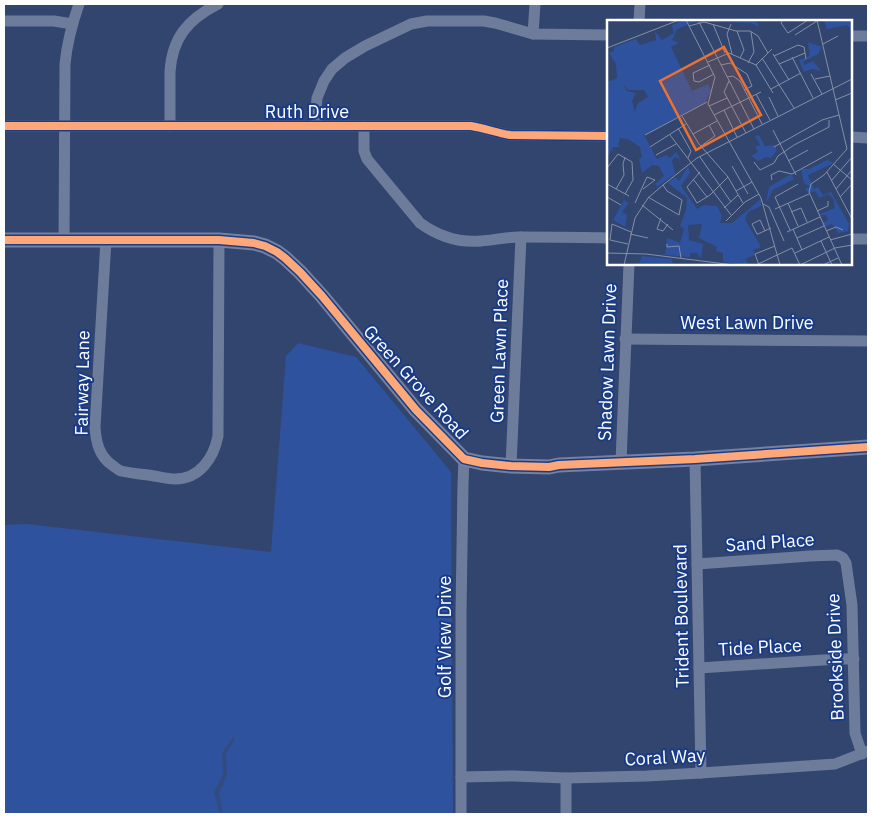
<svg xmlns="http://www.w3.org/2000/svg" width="872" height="818" viewBox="0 0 872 818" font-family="'IBM Plex Sans',sans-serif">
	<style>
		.green { fill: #2e529d }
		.water { fill: #334b81 }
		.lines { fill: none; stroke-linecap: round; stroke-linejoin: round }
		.street { stroke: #6e7c9c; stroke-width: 11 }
		.secondary { stroke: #74819f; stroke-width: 15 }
		.cycleway-casing { stroke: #1a3c86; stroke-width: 11 }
		.cycleway { stroke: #fea87a; stroke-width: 8 }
		.labels { text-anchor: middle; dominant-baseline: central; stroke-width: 4; stroke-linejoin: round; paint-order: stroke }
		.street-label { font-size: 18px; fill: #fff; stroke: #1a3c86 }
		.inset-road { fill: none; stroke: #848fa8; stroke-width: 1 }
		.view { fill: #eb7230; fill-opacity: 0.15; stroke: #eb7230; stroke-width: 2.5 }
		.inset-edge { fill: none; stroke: #fff; stroke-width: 2.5 }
	</style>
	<rect width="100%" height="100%" fill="#32456e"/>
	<!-- green -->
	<path class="green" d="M 298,343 L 356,357 L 451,472 L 453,814 L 4,814 L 4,525 L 27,524 L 271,552 L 286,356 Z"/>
	<!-- water -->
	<path class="water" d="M 233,737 L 235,739 L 226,753 L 227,776 L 219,793 L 223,814 L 220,814 L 214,792 L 223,774 L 222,753 Z"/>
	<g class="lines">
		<!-- street -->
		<g class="street">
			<path d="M 4,21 L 54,21 L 72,24"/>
			<path d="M 639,21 L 640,4"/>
			<path d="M 533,34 L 535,4"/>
			<path d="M 851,36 L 868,36"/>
			<path d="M 4,126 L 471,126 C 484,128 497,133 510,135 L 608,136"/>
			<path d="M 170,126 L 170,72 C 172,38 188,19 218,4"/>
			<path d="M 317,126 L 316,110 L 317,98 L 324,81 L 332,69 L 345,58 L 365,46 L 411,24 L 427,21 L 484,21 L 495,23 L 533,34 L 608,35"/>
			<path d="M 364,126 L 364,151 L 367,159 L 420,223 C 438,236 459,243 481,241 C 494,240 507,237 520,237 C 549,237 579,237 608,238"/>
			<path d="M 851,137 L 868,138"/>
			<path d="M 851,239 L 868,239"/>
			<path d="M 64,240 L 65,64 C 67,43 72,24 79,4"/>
			<path d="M 106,240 L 95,427 C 96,442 99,456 112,465 C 115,467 118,470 121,471 C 130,473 140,474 148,475 C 157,476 167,479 175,479 C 200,479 214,457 218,436 L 219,240"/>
			<path d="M 625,339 L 868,341"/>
			<path d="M 695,459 L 701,773"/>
			<path d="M 621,462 L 629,264"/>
			<path d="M 511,466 L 521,237"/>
			<path d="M 697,564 L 810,556 L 837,555 L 843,558 L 846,563 L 852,605 L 855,733 L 862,754"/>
			<path d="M 699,668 L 838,659 L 854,659"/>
			<path d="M 461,777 L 514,776 L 566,778 L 647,776 L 701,773 L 835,764 L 868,751"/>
			<path d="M 461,814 L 461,612 L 463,485 L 464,459"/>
			<path d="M 566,814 L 566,778"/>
		</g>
		<!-- secondary -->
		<path class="secondary" d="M 4,240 L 219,240 L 254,243 L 265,246 L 277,252 L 285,258 L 300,272 L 322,296 L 416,410 L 464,459 L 482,463 L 511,466 L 549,467 L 559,465 L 695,459 L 868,447"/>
		<!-- cycleway casing -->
		<g class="cycleway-casing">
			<g id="cycleway">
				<path d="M 4,126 L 471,126 C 484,128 497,133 510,135 L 608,136"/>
				<path d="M 4,240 L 219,240 L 254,243 L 265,246 L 277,252 L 285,258 L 300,272 L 322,296 L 416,410 L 464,459 L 482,463 L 511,466 L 549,467 L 559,465 L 695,459 L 868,447"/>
			</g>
		</g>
		<!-- cycleway -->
		<use href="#cycleway" class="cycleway"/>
	</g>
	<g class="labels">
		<!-- street labels -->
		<g class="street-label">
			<text x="307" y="111">Ruth Drive</text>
			<text x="747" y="322">West Lawn Drive</text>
			<text transform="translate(499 351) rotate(-88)">Green Lawn Place</text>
			<text transform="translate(607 362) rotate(-88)">Shadow Lawn Drive</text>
			<text transform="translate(416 382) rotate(48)">Green Grove Road</text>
			<text transform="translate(82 383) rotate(-89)">Fairway Lane</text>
			<text transform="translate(770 542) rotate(-4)">Sand Place</text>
			<text transform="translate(681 616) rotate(-91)">Trident Boulevard</text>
			<text transform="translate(444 637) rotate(-90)">Golf View Drive</text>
			<text transform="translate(760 647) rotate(-3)">Tide Place</text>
			<text transform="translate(835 657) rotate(-92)">Brookside Drive</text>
			<text transform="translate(665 757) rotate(-3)">Coral Way</text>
		</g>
	</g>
	<!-- overview -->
	<g transform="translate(607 20)">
		<rect width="245" height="245" fill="#32456e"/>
		<path d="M 78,0 L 149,0 L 152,7 L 144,3 L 89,1 L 70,9 L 65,20 L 72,23 L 64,27 L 85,71 L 101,64 L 104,70 L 99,82 L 37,115 L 50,139 L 59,135 L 63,138 L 69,132 L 74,140 L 68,137 L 65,140 L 68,154 L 50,167 L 48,164 L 57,156 L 52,146 L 45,145 L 35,153 L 32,139 L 35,137 L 33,127 L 21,119 L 13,118 L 11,125 L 14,127 L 6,127 L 0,138 L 0,62 L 10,58 L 9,44 L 2,33 L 7,31 L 7,27 L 29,19 L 33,25 L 49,20 L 48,11 L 55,20 L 67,13 L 65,5 ZM 16,64 L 21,70 L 37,70 L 41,77 L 30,84 L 28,92 L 25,81 L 29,73 L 20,71 ZM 217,0 L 245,0 L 245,32 L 243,8 L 240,5 L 220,9 ZM 201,22 L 215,27 L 211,34 L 196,42 L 197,45 L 206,41 L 214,51 L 205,49 L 197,52 L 192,40 L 203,36 ZM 152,115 L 158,126 L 168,125 L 170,130 L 164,138 L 159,137 L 151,141 L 144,136 L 151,132 L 148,127 L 153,125 L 148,116 ZM 220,140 L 227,143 L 201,155 L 207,169 L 211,167 L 216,175 L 224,172 L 242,204 L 241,211 L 231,213 L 225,204 L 217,207 L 215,203 L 221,200 L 219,195 L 211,195 L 228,188 L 226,178 L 221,174 L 212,178 L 208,171 L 202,173 L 198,169 L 203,167 L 197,163 L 194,149 L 202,149 ZM 81,146 L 83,153 L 74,166 L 90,189 L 97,185 L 110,186 L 115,196 L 113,203 L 125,203 L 154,179 L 154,186 L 141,192 L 138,199 L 154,227 L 146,230 L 148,235 L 132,241 L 139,239 L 141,245 L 116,242 L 116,233 L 109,231 L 110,227 L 92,218 L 95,204 L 81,205 L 82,220 L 96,224 L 94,239 L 90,233 L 83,233 L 83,237 L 58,235 L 60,218 L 73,223 L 77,209 L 73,206 L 79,190 L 80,178 L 61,163 L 68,157 L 72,161 ZM 184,154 L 187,159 L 166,170 L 159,183 L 162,167 ZM 17,180 L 22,183 L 15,192 L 20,195 L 18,207 L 6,200 ZM 35,236 L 65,239 L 66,245 L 19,245 L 32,243 Z" fill="#2e529d" fill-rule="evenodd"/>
		<path class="inset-road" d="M 79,0 L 108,57 L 101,84 L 154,178 L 173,245M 176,0 L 174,3 L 181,13 L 201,0M 210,0 L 240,129 L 217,155 L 204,164 L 202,172 L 235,245M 92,2 L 147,109M 106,4 L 118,33M 124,4 L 120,14 L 125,34M 82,6 L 97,2 L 129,11 L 143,11 L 151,16 L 161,33M 130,11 L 137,30 L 133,38M 188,15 L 210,1M 216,24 L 231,16M 0,28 L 72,0M 166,34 L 182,60M 167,36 L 191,25 L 197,27 L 199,39M 185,37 L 206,78M 155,38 L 187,88M 101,42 L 122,33 L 149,45 L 165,29M 141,43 L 147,32 L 144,12M 172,44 L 198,33M 103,45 L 86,53 L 87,61 L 92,62 L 107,54M 114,45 L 123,43 L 140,54 L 145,66 L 137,70M 149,45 L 166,73M 204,54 L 215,74M 120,57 L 126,56 L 133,61 L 155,104M 208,59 L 223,56M 122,61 L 117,72 L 139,113M 164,69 L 194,53M 149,74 L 163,100M 162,77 L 171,96M 228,80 L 245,73M 102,86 L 120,78M 117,90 L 130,117M 107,95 L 154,72M 75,96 L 92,124 L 121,157 L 136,183M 71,108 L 84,131 L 81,138M 166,110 L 189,155M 86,114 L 110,101M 38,115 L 100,82M 63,115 L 124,195M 94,126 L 108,116 L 102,105M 43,127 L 79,104M 167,127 L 215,100 L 232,95M 49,135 L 69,124M 93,137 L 124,182M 181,141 L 201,130M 147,142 L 153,150 L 167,143 L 171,136 L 187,125 L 222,107 L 222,100M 226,144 L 245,160M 125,146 L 141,174M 0,148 L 11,134 L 25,142 L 26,160 L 18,174M 93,152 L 80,167 L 90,183 L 103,175 L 121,157M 220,152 L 245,199M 86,159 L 100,177M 165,160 L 164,155 L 172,151 L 185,154 L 225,132M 225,160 L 245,137M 0,164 L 22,176M 9,169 L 17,155 L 16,144 L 18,137M 229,169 L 245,150M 129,171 L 145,162M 0,177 L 14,185M 41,177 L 72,195 L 75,180 L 60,171 L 56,165M 233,177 L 245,164M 28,183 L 40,157 L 48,160 L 36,169M 181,183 L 191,206M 156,184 L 162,187 L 177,221M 35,185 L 66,210M 117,188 L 131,175M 168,189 L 202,174M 210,191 L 221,186 L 221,181M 184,192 L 194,188 L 200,202M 54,198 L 50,209 L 56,211 L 61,204M 119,201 L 138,182 L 152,174M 186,209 L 195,230M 183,210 L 168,177 L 191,164M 158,211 L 153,200 L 145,204 L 150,214 L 151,214 L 164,208M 219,211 L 229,207 L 236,210M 180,212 L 213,197M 23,214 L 41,218M 190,218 L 217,206M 223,220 L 245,214M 214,221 L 225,245M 21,224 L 3,220 L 5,204 L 24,212M 60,224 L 60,227 L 72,226 L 74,238M 0,233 L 39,234 L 127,245M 188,233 L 222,217M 17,245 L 28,198 L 41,178 L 56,165 L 90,138 L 245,59M 149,245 L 185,228 L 193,245M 152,245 L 148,234 L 168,226M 193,245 L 228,228 L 245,225M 216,245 L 231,238"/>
		<path class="view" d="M 117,27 L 154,95 L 89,130 L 53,61 Z"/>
		<rect width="245" height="245" class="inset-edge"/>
	</g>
	<!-- border -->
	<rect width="872" height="818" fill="none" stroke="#ffffff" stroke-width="10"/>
</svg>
